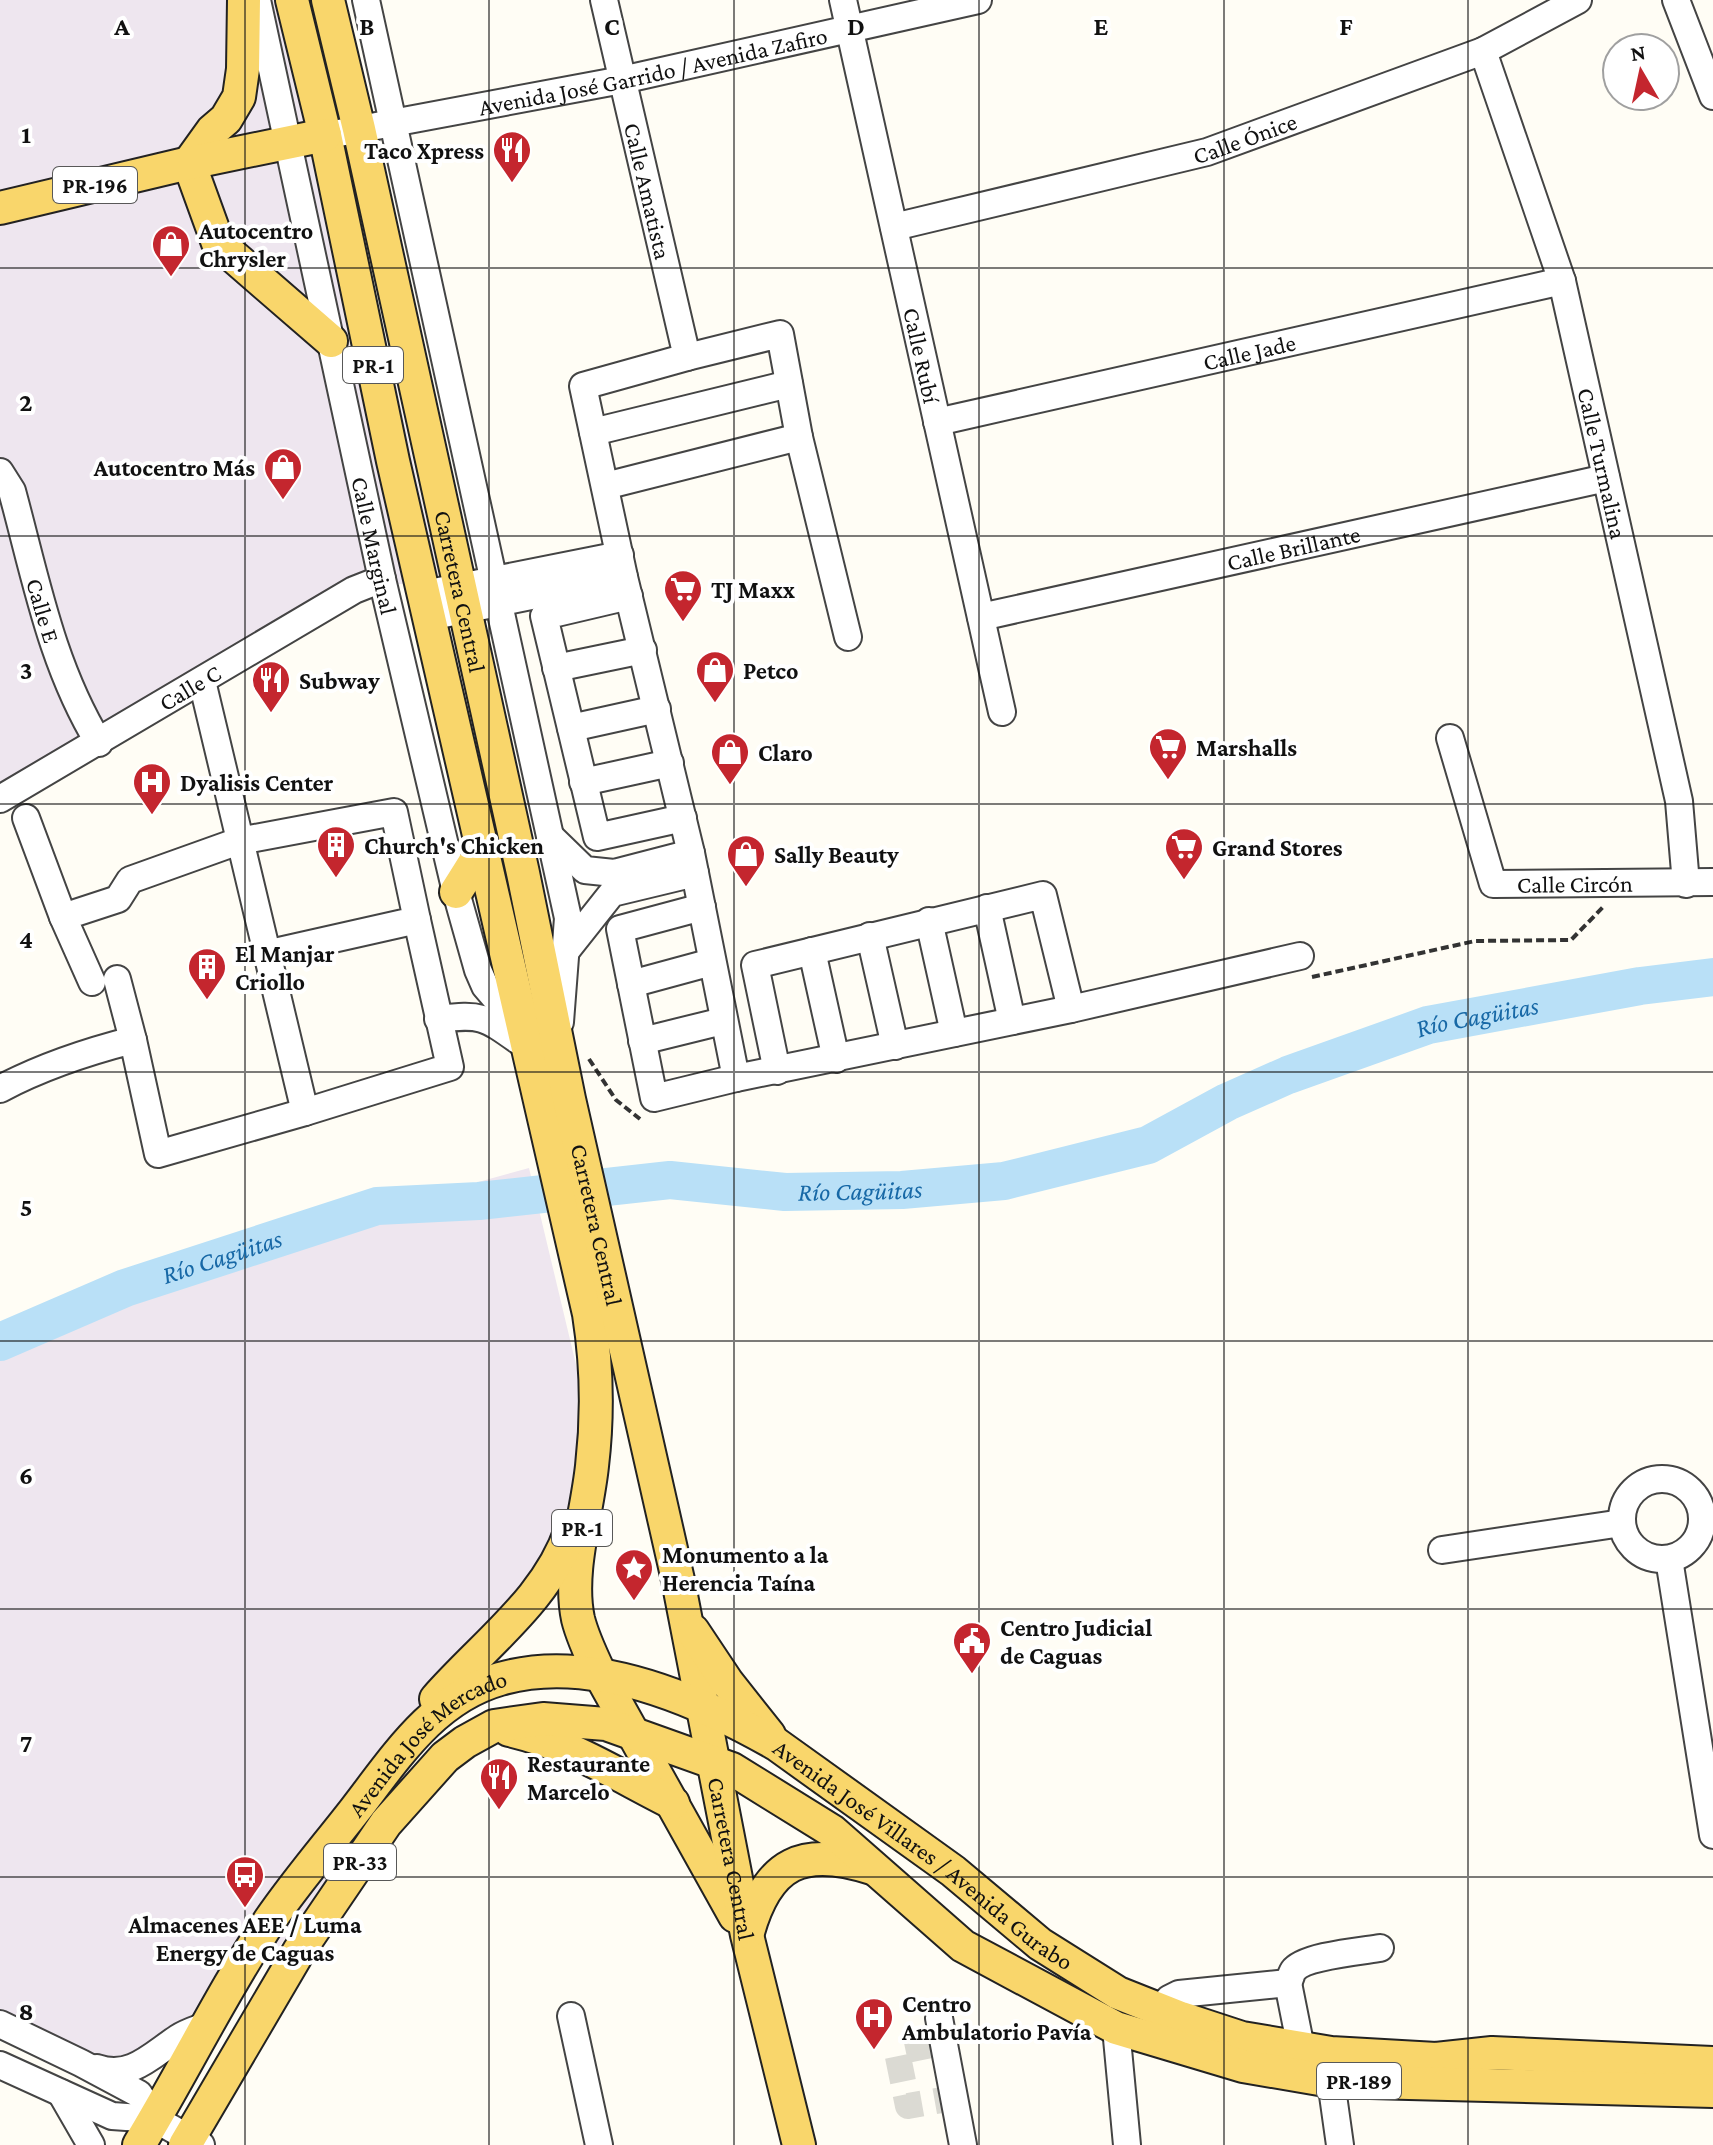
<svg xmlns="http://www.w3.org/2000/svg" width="1713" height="2145" viewBox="0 0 1713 2145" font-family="'Crimson Pro',serif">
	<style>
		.industrial { fill: #eee6ef }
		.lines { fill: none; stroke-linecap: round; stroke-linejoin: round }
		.river { stroke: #b9e0f7; stroke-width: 38 }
		.minor-tunnel { stroke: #dbdad3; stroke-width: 26; stroke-dasharray: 26 13; stroke-linecap: butt }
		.minor-casing { stroke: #444; stroke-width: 30 }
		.major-casing { stroke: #222; stroke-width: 36 }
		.path { stroke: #333; stroke-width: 4; stroke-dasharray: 8 4; stroke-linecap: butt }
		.minor { stroke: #fff; stroke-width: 26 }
		.major { stroke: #f9d66b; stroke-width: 32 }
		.grid { fill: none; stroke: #111; stroke-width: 2; stroke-opacity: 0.55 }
		.labels { text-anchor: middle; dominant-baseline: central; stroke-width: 8; stroke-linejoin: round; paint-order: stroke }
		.shield { fill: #fff; stroke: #585858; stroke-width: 2 }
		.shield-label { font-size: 22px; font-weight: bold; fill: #111 }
		.street-label { font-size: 24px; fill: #111; stroke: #fff }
		.poi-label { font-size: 24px; font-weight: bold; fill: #111; stroke: #fff; text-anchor: start }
		.water-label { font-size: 26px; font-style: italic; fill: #1768a6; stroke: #fff }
		.grid-label { font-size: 26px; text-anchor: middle; font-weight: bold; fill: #111; stroke: #fff; stroke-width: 8; stroke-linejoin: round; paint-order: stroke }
	</style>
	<rect width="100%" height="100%" fill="#fffdf5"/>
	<!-- industrial -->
	<g class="industrial">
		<path d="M 0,0 L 310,0 L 441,586 L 379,583 L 0,802 Z"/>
		<path d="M 529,1168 L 578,1373 L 576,1526 L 451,1685 L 396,1790 L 276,1951 L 124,2067 L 0,2011 L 0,1351 L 99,1287 Z"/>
	</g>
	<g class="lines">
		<!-- river -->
		<path class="river" id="s1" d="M 0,1342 L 125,1288 L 377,1206 L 479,1201 L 670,1180 L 785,1192 L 902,1190 L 1004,1181 L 1148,1145 L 1227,1102 L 1288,1075 L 1428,1025 L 1640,986 L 1713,977"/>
		<!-- minor-tunnel -->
		<path class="minor-tunnel" d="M 931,2045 L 897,2052 L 908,2106 L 942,2100"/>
		<!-- minor casing -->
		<g class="minor-casing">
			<g id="minor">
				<path id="s2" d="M 257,0 L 382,579 L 456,892 L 478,970 L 485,986 L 513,1019 L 519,1035"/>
				<path d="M 366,0 L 568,918 L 560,1022"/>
				<path id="s3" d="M 604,0 L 687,357 L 583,386 L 624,577 L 691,853 L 736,1078 L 1071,1009 L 1300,956"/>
				<path id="s4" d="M 843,0 L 1002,712"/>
				<path d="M 1676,0 L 1713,96"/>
				<path id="s5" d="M 1483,51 L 1562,281 L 1679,801 L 1686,884"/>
				<path id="s6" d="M 339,133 L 622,80 L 978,0"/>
				<path id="s7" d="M 894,227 L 1207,152 L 1483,51 L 1578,0"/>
				<path d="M 687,357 L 780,334 L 799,437 L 848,637"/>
				<path id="s8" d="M 937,422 L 1562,281"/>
				<path d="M 593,432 L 789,384"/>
				<path id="s9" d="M 0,472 L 12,491 C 36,579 51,664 99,743"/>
				<path d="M 605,486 L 799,437"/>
				<path d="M 424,594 L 620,555"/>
				<path d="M 629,596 L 544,616 L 597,837 L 683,818"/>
				<path d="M 429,617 L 624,577"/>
				<path id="s10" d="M 981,617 L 1606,478"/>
				<path d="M 556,668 L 643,650"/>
				<path d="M 202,681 L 305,1112"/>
				<path d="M 571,728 L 657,709"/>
				<path id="s11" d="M 1450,738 L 1493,884 L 1713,882"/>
				<path d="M 583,782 L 670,763"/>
				<path id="s12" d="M 0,799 L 354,590 L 382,579"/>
				<path d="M 26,818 L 63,917"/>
				<path d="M 550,836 L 585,870 L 614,873 L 691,853"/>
				<path d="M 702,907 L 620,929 L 654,1098 L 736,1078"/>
				<path d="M 987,908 L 1012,1021"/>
				<path d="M 929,921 L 954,1033"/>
				<path d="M 870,936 L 895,1046"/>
				<path d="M 566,951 L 612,893 L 695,873"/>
				<path d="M 812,951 L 836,1059"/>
				<path d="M 117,979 L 133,1040"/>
				<path d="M 92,982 L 63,917 L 118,899 L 130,880 L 239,841 L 394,812 L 417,920 L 266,954"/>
				<path d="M 631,984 L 712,962"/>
				<path d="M 438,1019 C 481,1014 484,1016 519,1041"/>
				<path d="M 642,1041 L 723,1021"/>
				<path d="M 777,1071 L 755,965 L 1043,895 L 1071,1009"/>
				<path d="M 0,1089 C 43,1066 86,1052 133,1040 L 158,1154 L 305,1112 L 450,1067 L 417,920"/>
				<circle cx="1662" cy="1519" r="40"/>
				<path d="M 1442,1550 L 1622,1523"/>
				<path d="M 1669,1559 L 1713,1835"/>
				<path d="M 1288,1983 C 1289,1982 1292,1972 1293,1971 C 1303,1956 1362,1951 1380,1948"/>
				<path d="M 1160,2010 L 1169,1999 L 1179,1994 L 1288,1983 L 1301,2048"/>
				<path d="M 571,2016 L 599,2145"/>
				<path d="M 939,2018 L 963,2145"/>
				<path d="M 0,2024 L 81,2063 L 139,2094 L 155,2119"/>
				<path d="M 1116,2028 L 1127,2145"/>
				<path d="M 0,2065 L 112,2116 L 155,2119 L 201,2145"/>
				<path d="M 97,2068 C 130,2080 152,2055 178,2038 C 187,2032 198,2029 208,2025"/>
				<path d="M 1331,2081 L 1340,2145"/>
				<path d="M 61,2093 L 91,2145"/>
			</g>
		</g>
		<!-- major casing -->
		<g class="major-casing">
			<g id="major">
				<path d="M 292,0 L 325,135 L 393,461 L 589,1314 C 597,1365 598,1415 592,1466 C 587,1514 568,1572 578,1619 C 583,1639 592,1657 601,1676 L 735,1916"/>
				<path id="s13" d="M 328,0 L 359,129 L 523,873 L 569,1099 L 678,1580 L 747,1935 L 799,2145"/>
				<path d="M 189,163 L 218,243 L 331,341"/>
				<path d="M 189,163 L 212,131 L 226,119 L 239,97 L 243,69 L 244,0"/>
				<path d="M 0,208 L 189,163 L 325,135"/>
				<path d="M 456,892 L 483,849"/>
				<path d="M 693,1631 L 727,1682 L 769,1735"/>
				<path d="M 436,1699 C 484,1644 549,1599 572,1527"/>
				<path d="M 509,1730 C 571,1744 617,1775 673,1803"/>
				<path d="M 748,1932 C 768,1862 803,1846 872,1868"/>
				<path id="s14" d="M 139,2145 C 184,2071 222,1992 270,1920 C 296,1882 327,1846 355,1810 C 396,1757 433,1698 500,1679 C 591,1652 699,1700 776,1744 L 953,1871 L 1040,1944 L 1118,1993 L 1181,2018 L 1242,2038 L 1331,2053 L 1436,2059 L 1492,2053 L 1713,2063"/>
				<path d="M 185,2145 L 299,1951 L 386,1823 L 445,1757 L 465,1742 L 494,1726 L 543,1719 L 606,1724 L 732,1769 L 832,1831 L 963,1946 L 1116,2028 L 1243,2066 L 1331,2081 L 1713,2091"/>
			</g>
		</g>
		<!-- path -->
		<g class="path">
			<path d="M 1312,977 L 1475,941 L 1571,940 L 1605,905"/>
			<path d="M 589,1059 L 616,1100 L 640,1119"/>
		</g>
		<!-- minor -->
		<use href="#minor" class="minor"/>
		<!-- major -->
		<use href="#major" class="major"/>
	</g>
	<!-- grid -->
	<path class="grid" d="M 245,0 L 245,2145M 489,0 L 489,2145M 734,0 L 734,2145M 979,0 L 979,2145M 1224,0 L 1224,2145M 1468,0 L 1468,2145M 0,268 L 1713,268M 0,536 L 1713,536M 0,804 L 1713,804M 0,1072 L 1713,1072M 0,1341 L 1713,1341M 0,1609 L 1713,1609M 0,1877 L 1713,1877"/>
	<!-- icons -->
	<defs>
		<g id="restaurant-pin" transform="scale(2)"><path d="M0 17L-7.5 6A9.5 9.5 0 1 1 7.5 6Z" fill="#c4262e" stroke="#fff"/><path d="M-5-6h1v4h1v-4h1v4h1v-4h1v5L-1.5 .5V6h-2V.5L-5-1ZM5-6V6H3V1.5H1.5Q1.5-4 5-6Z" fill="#fff"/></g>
		<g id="shop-pin" transform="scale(2)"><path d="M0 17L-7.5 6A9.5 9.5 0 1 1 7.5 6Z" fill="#c4262e" stroke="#fff"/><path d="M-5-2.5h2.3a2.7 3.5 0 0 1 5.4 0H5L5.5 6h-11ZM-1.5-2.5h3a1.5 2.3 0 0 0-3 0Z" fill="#fff"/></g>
		<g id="supermarket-pin" transform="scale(2)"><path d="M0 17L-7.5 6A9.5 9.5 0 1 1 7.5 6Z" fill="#c4262e" stroke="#fff"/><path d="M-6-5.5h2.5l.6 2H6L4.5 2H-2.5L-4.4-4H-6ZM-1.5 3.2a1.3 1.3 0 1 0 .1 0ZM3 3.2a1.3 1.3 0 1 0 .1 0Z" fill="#fff"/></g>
		<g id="hospital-pin" transform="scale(2)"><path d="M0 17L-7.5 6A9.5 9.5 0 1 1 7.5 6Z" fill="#c4262e" stroke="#fff"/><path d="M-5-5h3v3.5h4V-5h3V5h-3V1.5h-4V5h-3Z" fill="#fff"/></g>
		<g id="building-pin" transform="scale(2)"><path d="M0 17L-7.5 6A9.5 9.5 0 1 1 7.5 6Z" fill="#c4262e" stroke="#fff"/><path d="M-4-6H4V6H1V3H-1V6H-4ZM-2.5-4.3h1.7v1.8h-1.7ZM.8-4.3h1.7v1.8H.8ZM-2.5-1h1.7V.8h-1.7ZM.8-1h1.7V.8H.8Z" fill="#fff"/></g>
		<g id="sight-pin" transform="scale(2)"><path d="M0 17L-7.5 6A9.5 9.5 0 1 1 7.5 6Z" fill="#c4262e" stroke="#fff"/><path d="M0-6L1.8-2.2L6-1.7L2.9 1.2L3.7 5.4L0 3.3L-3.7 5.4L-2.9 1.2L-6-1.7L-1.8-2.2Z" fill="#fff"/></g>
		<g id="civic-pin" transform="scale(2)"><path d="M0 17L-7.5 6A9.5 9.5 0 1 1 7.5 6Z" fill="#c4262e" stroke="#fff"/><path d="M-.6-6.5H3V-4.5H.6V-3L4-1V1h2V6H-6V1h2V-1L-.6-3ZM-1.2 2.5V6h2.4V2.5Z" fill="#fff"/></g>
		<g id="bus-pin" transform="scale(2)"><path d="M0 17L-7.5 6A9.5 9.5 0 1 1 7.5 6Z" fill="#c4262e" stroke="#fff"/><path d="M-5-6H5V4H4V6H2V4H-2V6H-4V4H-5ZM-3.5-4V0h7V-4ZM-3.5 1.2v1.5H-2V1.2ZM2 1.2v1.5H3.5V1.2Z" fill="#fff"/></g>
	</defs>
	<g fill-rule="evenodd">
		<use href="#restaurant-pin" x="512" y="150"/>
		<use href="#shop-pin" x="171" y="244"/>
		<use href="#shop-pin" x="283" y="467"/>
		<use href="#supermarket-pin" x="683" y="589"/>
		<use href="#shop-pin" x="715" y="670"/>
		<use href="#restaurant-pin" x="271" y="680"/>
		<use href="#supermarket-pin" x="1168" y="747"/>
		<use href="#shop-pin" x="730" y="752"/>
		<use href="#hospital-pin" x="152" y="782"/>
		<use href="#building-pin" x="336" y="845"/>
		<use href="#supermarket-pin" x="1184" y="847"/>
		<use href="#shop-pin" x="746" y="854"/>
		<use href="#building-pin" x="207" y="967"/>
		<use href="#sight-pin" x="634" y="1568"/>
		<use href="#civic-pin" x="972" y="1641"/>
		<use href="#restaurant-pin" x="499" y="1777"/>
		<use href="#bus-pin" x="245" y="1875"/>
		<use href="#hospital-pin" x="874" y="2017"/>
	</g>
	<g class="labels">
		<!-- shield labels -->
		<g class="shield">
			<rect x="53" y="167" width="84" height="36" rx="6"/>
			<rect x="343" y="347" width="60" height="36" rx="6"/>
			<rect x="552" y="1510" width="60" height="36" rx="6"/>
			<rect x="324" y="1844" width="72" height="36" rx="6"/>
			<rect x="1317" y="2063" width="84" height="36" rx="6"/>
		</g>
		<g class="shield-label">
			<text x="95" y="185">PR-196</text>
			<text x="373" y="365">PR-1</text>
			<text x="582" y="1528">PR-1</text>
			<text x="360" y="1862">PR-33</text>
			<text x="1359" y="2081">PR-189</text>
		</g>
		<!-- street labels -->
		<g class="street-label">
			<text stroke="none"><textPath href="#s6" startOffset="320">Avenida José Garrido / Avenida Zafiro</textPath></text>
			<text stroke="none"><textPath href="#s7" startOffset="362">Calle Ónice</textPath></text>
			<text stroke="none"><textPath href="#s3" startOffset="196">Calle Amatista</textPath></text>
			<text stroke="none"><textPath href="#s8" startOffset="320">Calle Jade</textPath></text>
			<text stroke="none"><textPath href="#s4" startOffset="364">Calle Rubí</textPath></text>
			<text stroke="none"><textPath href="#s5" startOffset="430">Calle Turmalina</textPath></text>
			<text stroke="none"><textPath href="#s2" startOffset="558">Calle Marginal</textPath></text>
			<text stroke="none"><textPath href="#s10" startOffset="320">Calle Brillante</textPath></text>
			<text stroke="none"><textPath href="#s13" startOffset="606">Carretera Central</textPath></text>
			<text stroke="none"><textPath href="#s9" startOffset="146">Calle E</textPath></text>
			<text stroke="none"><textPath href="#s12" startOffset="220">Calle C</textPath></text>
			<text stroke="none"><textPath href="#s11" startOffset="234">Calle Circón</textPath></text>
			<text stroke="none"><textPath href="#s13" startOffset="1254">Carretera Central</textPath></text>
			<text stroke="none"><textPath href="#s14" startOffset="500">Avenida José Mercado</textPath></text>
			<text stroke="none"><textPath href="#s13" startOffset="1902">Carretera Central</textPath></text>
			<text stroke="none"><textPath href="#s14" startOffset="1074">Avenida José Villares / Avenida Gurabo</textPath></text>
		</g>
		<!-- poi labels -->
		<g class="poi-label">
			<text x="484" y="150" text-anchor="end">Taco Xpress</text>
			<text x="199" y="230">Autocentro<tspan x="199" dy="28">Chrysler</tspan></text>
			<text x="255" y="467" text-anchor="end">Autocentro Más</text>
			<text x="711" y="589">TJ Maxx</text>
			<text x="743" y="670">Petco</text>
			<text x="299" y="680">Subway</text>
			<text x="1196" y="747">Marshalls</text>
			<text x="758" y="752">Claro</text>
			<text x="180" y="782">Dyalisis Center</text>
			<text x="364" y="845">Church's Chicken</text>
			<text x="1212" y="847">Grand Stores</text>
			<text x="774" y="854">Sally Beauty</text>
			<text x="235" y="953">El Manjar<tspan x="235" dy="28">Criollo</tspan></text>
			<text x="662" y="1554">Monumento a la<tspan x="662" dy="28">Herencia Taína</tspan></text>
			<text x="1000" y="1627">Centro Judicial<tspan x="1000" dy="28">de Caguas</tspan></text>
			<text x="527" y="1763">Restaurante<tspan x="527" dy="28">Marcelo</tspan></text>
			<text x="245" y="1924" text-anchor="middle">Almacenes AEE / Luma<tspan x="245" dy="28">Energy de Caguas</tspan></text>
			<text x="902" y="2003">Centro<tspan x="902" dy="28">Ambulatorio Pavía</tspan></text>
		</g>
		<!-- water labels -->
		<g class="water-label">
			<text stroke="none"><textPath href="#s1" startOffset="1534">Río Cagüitas</textPath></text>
			<text stroke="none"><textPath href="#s1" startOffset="886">Río Cagüitas</textPath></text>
			<text stroke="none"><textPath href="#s1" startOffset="238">Río Cagüitas</textPath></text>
		</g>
	</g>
	<g class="grid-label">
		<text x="122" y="35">A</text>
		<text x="367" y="35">B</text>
		<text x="612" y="35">C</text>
		<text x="856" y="35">D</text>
		<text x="1101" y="35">E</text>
		<text x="1346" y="35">F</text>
		<text x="26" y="143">1</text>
		<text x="26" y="411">2</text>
		<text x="26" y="679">3</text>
		<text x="26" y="948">4</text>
		<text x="26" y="1216">5</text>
		<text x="26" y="1484">6</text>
		<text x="26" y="1752">7</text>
		<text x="26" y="2020">8</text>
	</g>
	<!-- north arrow -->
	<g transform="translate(1641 72) rotate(351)"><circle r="38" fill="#ffffff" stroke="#a0a0a0" stroke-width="2"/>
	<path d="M0-6L14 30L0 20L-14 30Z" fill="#c4262e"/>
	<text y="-12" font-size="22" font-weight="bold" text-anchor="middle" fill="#111111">N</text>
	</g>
</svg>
